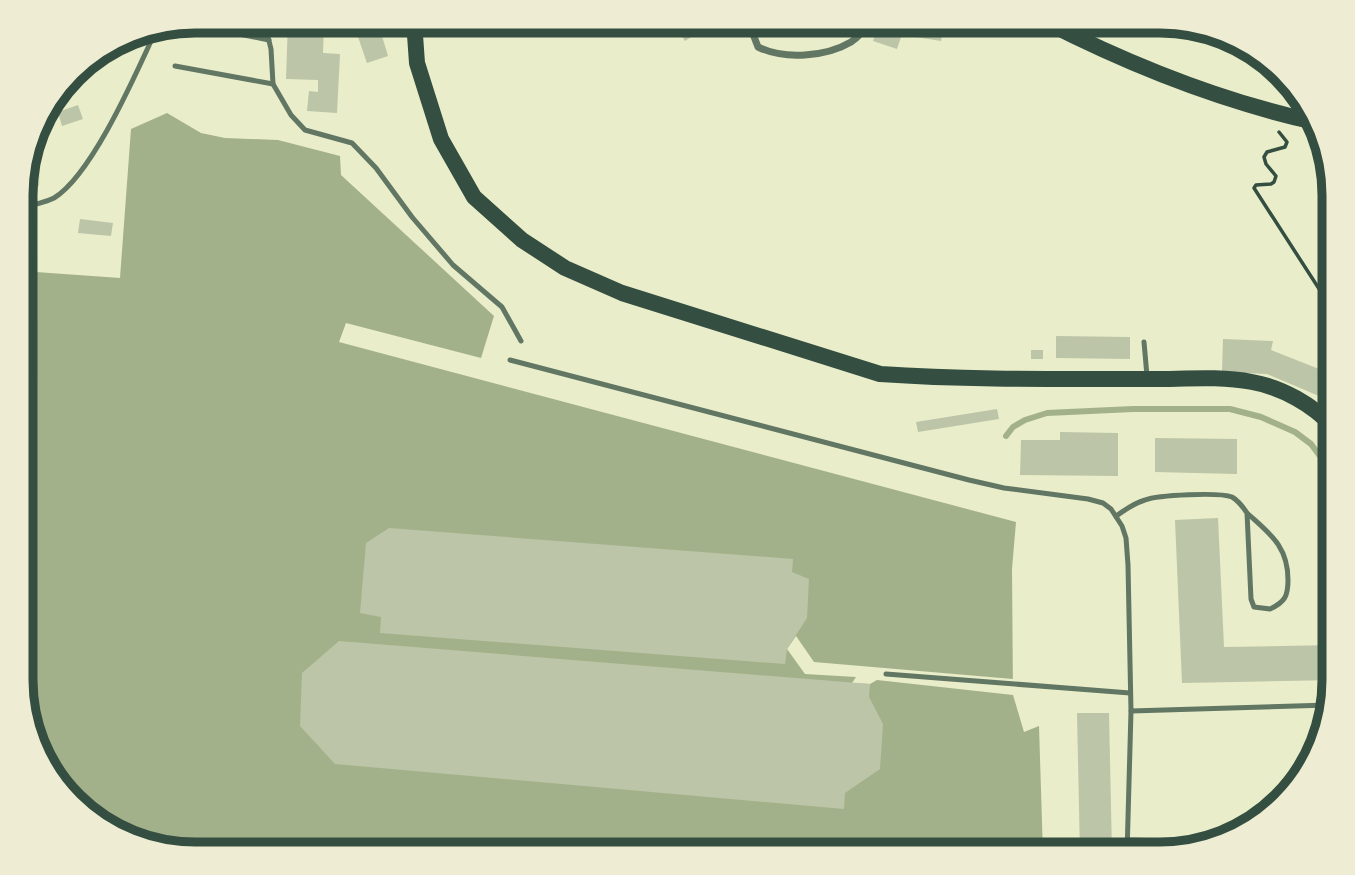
<svg xmlns="http://www.w3.org/2000/svg" width="1355" height="875" viewBox="0 0 1355 875" font-family="'Golos Text',sans-serif">
	<style>
		.water { fill: #a3b18a }
		.pier { fill: #e9edc9 }
		.lines { fill: none; stroke-linecap: round; stroke-linejoin: round }
		.stream { stroke: #a3b18a; stroke-width: 6 }
		.building { fill: #bcc5a7 }
		.path { stroke: #344e41; stroke-width: 3.5 }
		.service { stroke: #617663; stroke-width: 5 }
		.minor { stroke: #617663; stroke-width: 7 }
		.primary { stroke: #344e41; stroke-width: 16 }
		.trunk { stroke: #344e41; stroke-width: 16 }
		.rim { fill: none; stroke: #344e41; stroke-width: 9 }
	</style>
	<rect width="100%" height="100%" fill="#e9edc9"/>
	<!-- water -->
	<path class="water" d="M 167,113 L 201,133 L 225,138 L 278,140 L 340,156 L 341,175 L 494,316 L 481,358 L 346,323 L 339,342 L 1016,522 L 1012,569 L 1013,695 L 1024,732 L 1039,726 L 1043,854 L 195,854 L 98,824 L 45,767 L 22,702 L 22,271 L 120,278 L 131,129 Z"/>
	<!-- pier -->
	<path class="pier" d="M 796,636 L 814,662 L 1013,679 L 1013,695 L 877,680 L 870,684 L 852,683 L 856,677 L 805,674 L 787,649 Z"/>
	<g class="lines">
		<!-- stream -->
		<path class="stream" d="M 1006,436 L 1013,427 L 1025,420 L 1047,413 L 1133,409 L 1230,409 L 1261,417 L 1295,432 L 1311,444 L 1334,475"/>
	</g>
	<!-- building -->
	<g class="building">
		<path d="M 288,21 L 324,21 L 323,53 L 340,54 L 337,113 L 307,111 L 309,91 L 318,92 L 318,80 L 286,79 Z"/>
		<path d="M 668,21 L 716,21 L 685,41 L 676,27 L 668,25 Z"/>
		<path d="M 802,21 L 838,21 L 833,25 L 831,23 L 818,32 L 812,24 L 802,31 L 797,25 Z"/>
		<path d="M 911,21 L 945,21 L 941,41 L 909,36 Z"/>
		<path d="M 379,26 L 388,56 L 367,63 L 357,34 Z"/>
		<path d="M 878,26 L 902,34 L 897,49 L 873,41 Z"/>
		<path d="M 78,105 L 83,119 L 62,126 L 58,112 Z"/>
		<path d="M 29,152 L 40,153 L 39,186 L 22,185 L 22,173 Z"/>
		<path d="M 80,219 L 113,223 L 111,236 L 78,233 Z"/>
		<path d="M 1056,336 L 1130,337 L 1130,359 L 1056,358 Z"/>
		<path d="M 1223,339 L 1273,341 L 1271,350 L 1329,373 L 1319,396 L 1267,374 L 1222,372 Z"/>
		<rect x="1031" y="350" width="12" height="9"/>
		<path d="M 997,409 L 999,419 L 918,432 L 916,422 Z"/>
		<path d="M 1060,432 L 1118,433 L 1118,476 L 1020,475 L 1021,440 L 1060,440 Z"/>
		<path d="M 1155,438 L 1237,439 L 1237,474 L 1155,472 Z"/>
		<path d="M 1218,518 L 1224,647 L 1334,645 L 1334,680 L 1182,683 L 1175,520 Z"/>
		<path d="M 389,528 L 793,559 L 792,572 L 809,579 L 807,618 L 787,649 L 785,664 L 380,633 L 381,617 L 360,613 L 366,543 Z"/>
		<path d="M 1322,590 L 1334,590 L 1334,631 L 1324,631 Z"/>
		<path d="M 339,641 L 870,684 L 869,697 L 883,724 L 880,769 L 845,793 L 844,809 L 335,764 L 300,726 L 302,673 Z"/>
		<path d="M 1077,713 L 1109,713 L 1112,854 L 1080,854 Z"/>
		<path d="M 1168,850 L 1168,854 L 1139,854 L 1138,851 Z"/>
	</g>
	<g class="lines">
		<!-- path -->
		<g class="path">
			<path d="M 1287,82 L 1287,99"/>
			<path d="M 1279,132 L 1287,142 L 1285,147 L 1267,152 L 1264,157 L 1266,164 L 1276,176 L 1274,182 L 1271,184 L 1256,185 L 1254,188 L 1334,312"/>
			<path d="M 1328,398 L 1334,373"/>
		</g>
		<!-- service -->
		<g class="service">
			<path d="M 264,21 L 271,49 L 273,84 L 291,115 L 305,130 L 352,143 L 376,168 L 412,217 L 453,265 L 502,307 L 521,341"/>
			<path d="M 184,23 L 269,40"/>
			<path d="M 755,24 L 767,21"/>
			<path d="M 175,66 L 273,84"/>
			<path d="M 22,206 C 33,205 44,203 54,198 C 93,174 137,71 157,28"/>
			<path d="M 1144,342 L 1147,376"/>
			<path d="M 510,360 L 969,480 L 1004,488 L 1088,499 L 1103,503 L 1111,509 L 1122,526 L 1126,538 L 1128,565 L 1131,711 L 1127,854"/>
			<path d="M 1116,516 C 1125,510 1134,503 1145,500 C 1158,495 1219,492 1232,497 C 1239,501 1243,507 1247,513 L 1251,599 L 1254,607 L 1270,609 C 1285,602 1288,596 1288,580 C 1288,546 1270,534 1247,513"/>
			<path d="M 886,674 L 1130,693"/>
			<path d="M 1131,711 L 1329,705"/>
			<path d="M 1127,840 L 1211,842"/>
		</g>
		<!-- minor -->
		<path class="minor" d="M 756,21 L 753,34 L 758,47 C 784,60 826,57 851,42 C 859,37 866,28 871,21"/>
		<!-- primary -->
		<path class="primary" d="M 414,21 L 417,63 L 441,139 L 474,197 L 522,240 L 565,268 L 622,293 L 880,374 C 967,380 1054,379 1140,379 C 1177,380 1215,375 1252,382 C 1281,387 1314,405 1334,428"/>
		<!-- trunk -->
		<path class="trunk" d="M 1044,21 C 1130,65 1220,101 1315,122"/>
	</g>
	<!-- crop -->
	<path d="M0 0H1355V875H0ZM195 33H1160A162 162 0 0 1 1322 195V680A162 162 0 0 1 1160 842H195A162 162 0 0 1 33 680V195A162 162 0 0 1 195 33Z" fill="#eeecd3" fill-rule="evenodd"/>
	<path class="rim" d="M195 33H1160A162 162 0 0 1 1322 195V680A162 162 0 0 1 1160 842H195A162 162 0 0 1 33 680V195A162 162 0 0 1 195 33Z"/>
</svg>
